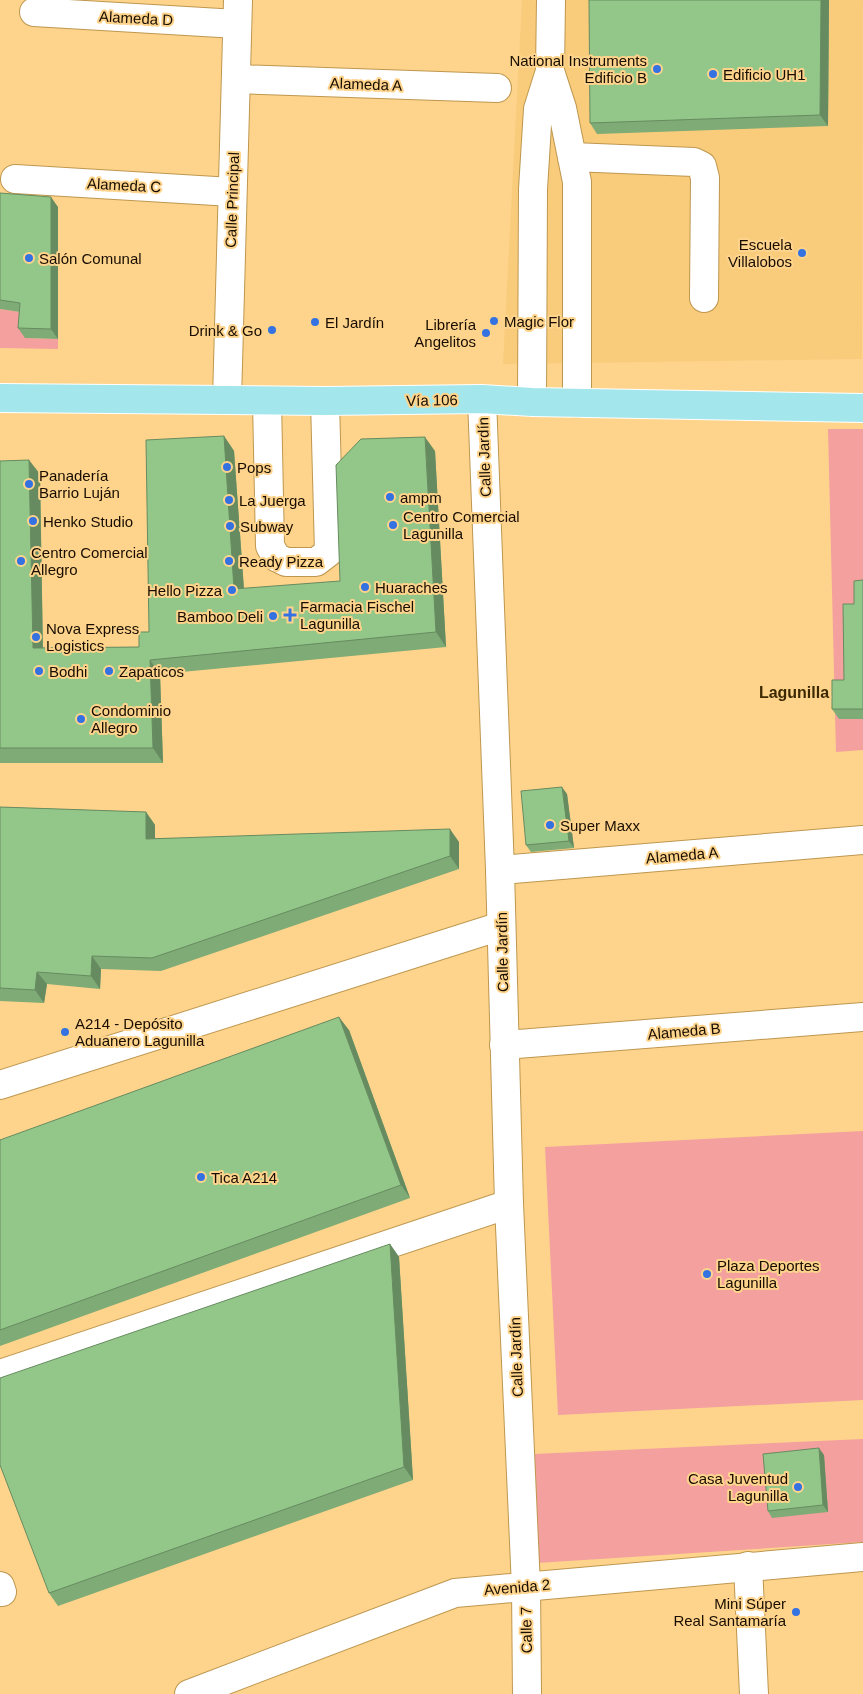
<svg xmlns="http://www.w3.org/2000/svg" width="863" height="1694" viewBox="0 0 863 1694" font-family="Arial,sans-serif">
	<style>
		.built { fill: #f9cc7c }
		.green { fill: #f4a09f }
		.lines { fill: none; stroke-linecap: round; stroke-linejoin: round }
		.minor-casing { stroke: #be974f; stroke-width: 30 }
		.major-casing { stroke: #fff; stroke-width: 30 }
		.minor { stroke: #fff; stroke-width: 28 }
		.major { stroke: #a3e6eb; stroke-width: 28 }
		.wall { fill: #7eab76 }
		.shaded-wall { fill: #678b60 }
		.building { fill: #93c789; stroke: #678b60 }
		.poi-dot { fill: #3372e0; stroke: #fed48c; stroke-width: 2 }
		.labels { text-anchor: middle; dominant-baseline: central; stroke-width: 4; stroke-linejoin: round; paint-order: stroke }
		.street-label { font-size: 15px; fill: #180d00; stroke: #fed48c }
		.poi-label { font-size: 15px; fill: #180d00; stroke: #fed48c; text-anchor: start }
		.neighbourhood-label { font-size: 16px; font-weight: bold; fill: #3d2901; stroke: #fed48c }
	</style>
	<rect width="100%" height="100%" fill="#fed48c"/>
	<!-- built -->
	<path class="built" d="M 522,0 L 863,0 L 862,359 L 503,364 Z"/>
	<!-- green -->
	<g class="green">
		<path d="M 0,309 L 27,313 L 25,338 L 58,339 L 58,349 L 0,348 Z"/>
		<path d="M 828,429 L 863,429 L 863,750 L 836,752 Z"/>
		<path d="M 863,1131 L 863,1400 L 558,1415 L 545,1147 Z"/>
		<path d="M 863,1439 L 863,1542 L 537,1563 L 534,1454 Z"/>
	</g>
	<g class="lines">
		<!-- minor casing -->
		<g class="minor-casing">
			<g id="minor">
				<path d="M 34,12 L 237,24"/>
				<path d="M 550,71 L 562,108 L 577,182 L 577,403"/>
				<path d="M 236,79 L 497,88"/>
				<path d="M 572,157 L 694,162 L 702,166 L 705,178 L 704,298"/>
				<path d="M 15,179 L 232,192"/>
				<path d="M 482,399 L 500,870 L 509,1204 L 526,1587 L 527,1694"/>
				<path d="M 227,400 L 238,0"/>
				<path d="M 267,401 L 270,546 L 276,557 L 286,562 L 316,562 L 329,552 L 325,401"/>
				<path d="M 532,402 L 533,189 L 538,109 L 550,71 L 551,0"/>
				<path d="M 500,870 L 863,840"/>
				<path d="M 504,1045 L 863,1017"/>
				<path d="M 0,1085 L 501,926"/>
				<path d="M 0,1374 L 509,1204"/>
				<path d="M 748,1566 L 754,1694"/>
				<path d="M 0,1586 L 2,1592"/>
				<path d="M 189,1694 L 455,1593 L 863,1557"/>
			</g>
		</g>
		<!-- major casing -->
		<g class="major-casing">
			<path id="major" d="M 0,398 L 325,401 L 482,399 L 532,402 L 863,408"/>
		</g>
		<!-- minor -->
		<use href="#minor" class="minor"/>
		<!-- major -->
		<use href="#major" class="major"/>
	</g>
	<!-- wall -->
	<g class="wall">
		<path d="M 829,0 L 828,126 L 597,134 L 590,123 Z"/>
		<path d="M 0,193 L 58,207 L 58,339 L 25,338 L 18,328 L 20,312 L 0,309 Z"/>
		<path d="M 224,436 L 234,451 L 244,589 L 340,581 L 435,451 L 446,647 L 160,674 L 163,763 L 0,763 L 0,461 L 40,474 L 43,648 L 139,647 L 149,632 Z"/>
		<path d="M 863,580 L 863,719 L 839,719 L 832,709 L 844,680 Z"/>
		<path d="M 567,794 L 574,848 L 531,852 L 526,845 Z"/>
		<path d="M 0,807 L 146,812 L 155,825 L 155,838 L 459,842 L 459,869 L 161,971 L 101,969 L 100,989 L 47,984 L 44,1003 L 0,1001 Z"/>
		<path d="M 349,1030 L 410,1198 L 0,1346 L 0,1140 Z"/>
		<path d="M 390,1244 L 399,1257 L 413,1480 L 58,1606 L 49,1593 Z"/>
		<path d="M 824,1455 L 828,1512 L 772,1518 L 768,1511 Z"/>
	</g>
	<!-- shaded-wall -->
	<g class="shaded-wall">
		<path d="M 821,0 L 829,0 L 828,126 L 820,115 Z"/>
		<path d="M 51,197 L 58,207 L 58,339 L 51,329 Z"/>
		<path d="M 224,436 L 234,451 L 245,604 L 234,589 Z"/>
		<path d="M 425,437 L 435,451 L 446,647 L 436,632 Z"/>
		<path d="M 29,460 L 40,474 L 43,662 L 33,648 Z"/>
		<path d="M 150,660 L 160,674 L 163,763 L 153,748 Z"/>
		<path d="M 562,787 L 567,794 L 574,848 L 569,841 Z"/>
		<path d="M 146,812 L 155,825 L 155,852 L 146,839 Z"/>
		<path d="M 450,829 L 459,842 L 459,869 L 450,856 Z"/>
		<path d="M 92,956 L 101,969 L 100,989 L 91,976 Z"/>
		<path d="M 37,972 L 47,984 L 44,1003 L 35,990 Z"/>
		<path d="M 339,1017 L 349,1030 L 410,1198 L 401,1185 Z"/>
		<path d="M 390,1244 L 399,1257 L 413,1480 L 404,1467 Z"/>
		<path d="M 819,1448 L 824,1455 L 828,1512 L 823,1505 Z"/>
	</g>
	<!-- building -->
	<g class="building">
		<path d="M 589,0 L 821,0 L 820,115 L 590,123 Z"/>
		<path d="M 0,193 L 51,197 L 51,329 L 18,328 L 20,303 L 0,300 Z"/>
		<path d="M 224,436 L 234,589 L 340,581 L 336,465 L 361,439 L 425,437 L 436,632 L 150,660 L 153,748 L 0,748 L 0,461 L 29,460 L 33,648 L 139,647 L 139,632 L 149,632 L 146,440 Z"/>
		<path d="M 863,580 L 863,709 L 832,709 L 832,680 L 844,680 L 843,604 L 854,604 L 854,581 Z"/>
		<path d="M 562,787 L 569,841 L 526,845 L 521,791 Z"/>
		<path d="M 0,807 L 146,812 L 146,839 L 450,829 L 450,856 L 152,958 L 92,956 L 91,976 L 37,972 L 35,990 L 0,988 Z"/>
		<path d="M 339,1017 L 401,1185 L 0,1330 L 0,1140 Z"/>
		<path d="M 390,1244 L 404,1467 L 49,1593 L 0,1465 L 0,1378 Z"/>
		<path d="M 819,1448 L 823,1505 L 768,1511 L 763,1454 Z"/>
	</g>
	<!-- markers -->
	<g class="poi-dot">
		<circle cx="657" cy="69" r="5"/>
		<circle cx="713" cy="74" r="5"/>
		<circle cx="802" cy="253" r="5"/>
		<circle cx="29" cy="258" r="5"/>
		<circle cx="494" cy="321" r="5"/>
		<circle cx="315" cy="322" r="5"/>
		<circle cx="272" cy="330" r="5"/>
		<circle cx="486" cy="333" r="5"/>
		<circle cx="227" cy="467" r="5"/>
		<circle cx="29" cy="484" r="5"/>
		<circle cx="390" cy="497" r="5"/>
		<circle cx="229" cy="500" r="5"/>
		<circle cx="33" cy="521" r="5"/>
		<circle cx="393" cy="525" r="5"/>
		<circle cx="230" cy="526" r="5"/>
		<circle cx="21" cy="561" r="5"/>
		<circle cx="229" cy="561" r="5"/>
		<circle cx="365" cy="587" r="5"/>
		<circle cx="232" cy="590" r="5"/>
		<path d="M287.5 607.5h5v5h5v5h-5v5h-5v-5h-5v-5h5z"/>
		<circle cx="273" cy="616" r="5"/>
		<circle cx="36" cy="637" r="5"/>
		<circle cx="39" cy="671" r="5"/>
		<circle cx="109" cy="671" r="5"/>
		<circle cx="81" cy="719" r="5"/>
		<circle cx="550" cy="825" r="5"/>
		<circle cx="65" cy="1032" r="5"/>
		<circle cx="201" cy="1177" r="5"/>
		<circle cx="707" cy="1274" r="5"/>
		<circle cx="798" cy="1487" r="5"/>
		<circle cx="796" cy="1612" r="5"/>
	</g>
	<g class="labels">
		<!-- street labels -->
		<g class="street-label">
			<text transform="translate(136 18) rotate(3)">Alameda D</text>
			<text transform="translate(366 84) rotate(2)">Alameda A</text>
			<text transform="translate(124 185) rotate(3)">Alameda C</text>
			<text transform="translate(232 200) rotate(-88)">Calle Principal</text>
			<text transform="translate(432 400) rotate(-1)">Vía 106</text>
			<text transform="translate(484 457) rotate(-92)">Calle Jardín</text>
			<text transform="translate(682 855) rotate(-5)">Alameda A</text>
			<text transform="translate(502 952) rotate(-91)">Calle Jardín</text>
			<text transform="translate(684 1031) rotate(-5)">Alameda B</text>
			<text transform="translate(516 1357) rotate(-92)">Calle Jardín</text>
			<text transform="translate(517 1587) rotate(-5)">Avenida 2</text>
			<text transform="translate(526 1630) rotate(-91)">Calle 7</text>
		</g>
		<!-- poi labels -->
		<g class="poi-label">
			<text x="647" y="60" text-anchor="end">National Instruments<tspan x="647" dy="17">Edificio B</tspan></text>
			<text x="723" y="74">Edificio UH1</text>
			<text x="792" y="244" text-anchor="end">Escuela<tspan x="792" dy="17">Villalobos</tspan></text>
			<text x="39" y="258">Salón Comunal</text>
			<text x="504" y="321">Magic Flor</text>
			<text x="325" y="322">El Jardín</text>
			<text x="476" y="324" text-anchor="end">Librería<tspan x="476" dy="17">Angelitos</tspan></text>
			<text x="262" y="330" text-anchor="end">Drink &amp; Go</text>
			<text x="237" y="467">Pops</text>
			<text x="39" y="475">Panadería<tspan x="39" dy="17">Barrio Luján</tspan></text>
			<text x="400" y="497">ampm</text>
			<text x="239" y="500">La Juerga</text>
			<text x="403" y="516">Centro Comercial<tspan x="403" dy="17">Lagunilla</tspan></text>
			<text x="43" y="521">Henko Studio</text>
			<text x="240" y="526">Subway</text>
			<text x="31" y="552">Centro Comercial<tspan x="31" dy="17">Allegro</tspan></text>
			<text x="239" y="561">Ready Pizza</text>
			<text x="375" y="587">Huaraches</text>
			<text x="222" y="590" text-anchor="end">Hello Pizza</text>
			<text x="300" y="606">Farmacia Fischel<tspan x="300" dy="17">Lagunilla</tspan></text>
			<text x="263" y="616" text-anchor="end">Bamboo Deli</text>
			<text x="46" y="628">Nova Express<tspan x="46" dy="17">Logistics</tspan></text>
			<text x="49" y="671">Bodhi</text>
			<text x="119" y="671">Zapaticos</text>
			<text x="91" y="710">Condominio<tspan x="91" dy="17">Allegro</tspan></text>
			<text x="560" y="825">Super Maxx</text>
			<text x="75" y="1023">A214 - Depósito<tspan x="75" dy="17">Aduanero Lagunilla</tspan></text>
			<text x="211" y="1177">Tica A214</text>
			<text x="717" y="1265">Plaza Deportes<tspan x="717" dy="17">Lagunilla</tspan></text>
			<text x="788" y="1478" text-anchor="end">Casa Juventud<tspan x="788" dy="17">Lagunilla</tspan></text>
			<text x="786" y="1603" text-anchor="end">Mini Súper<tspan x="786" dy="17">Real Santamaría</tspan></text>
		</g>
		<!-- neighbourhood labels -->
		<g class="neighbourhood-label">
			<text x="794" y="692">Lagunilla</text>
		</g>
	</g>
</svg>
